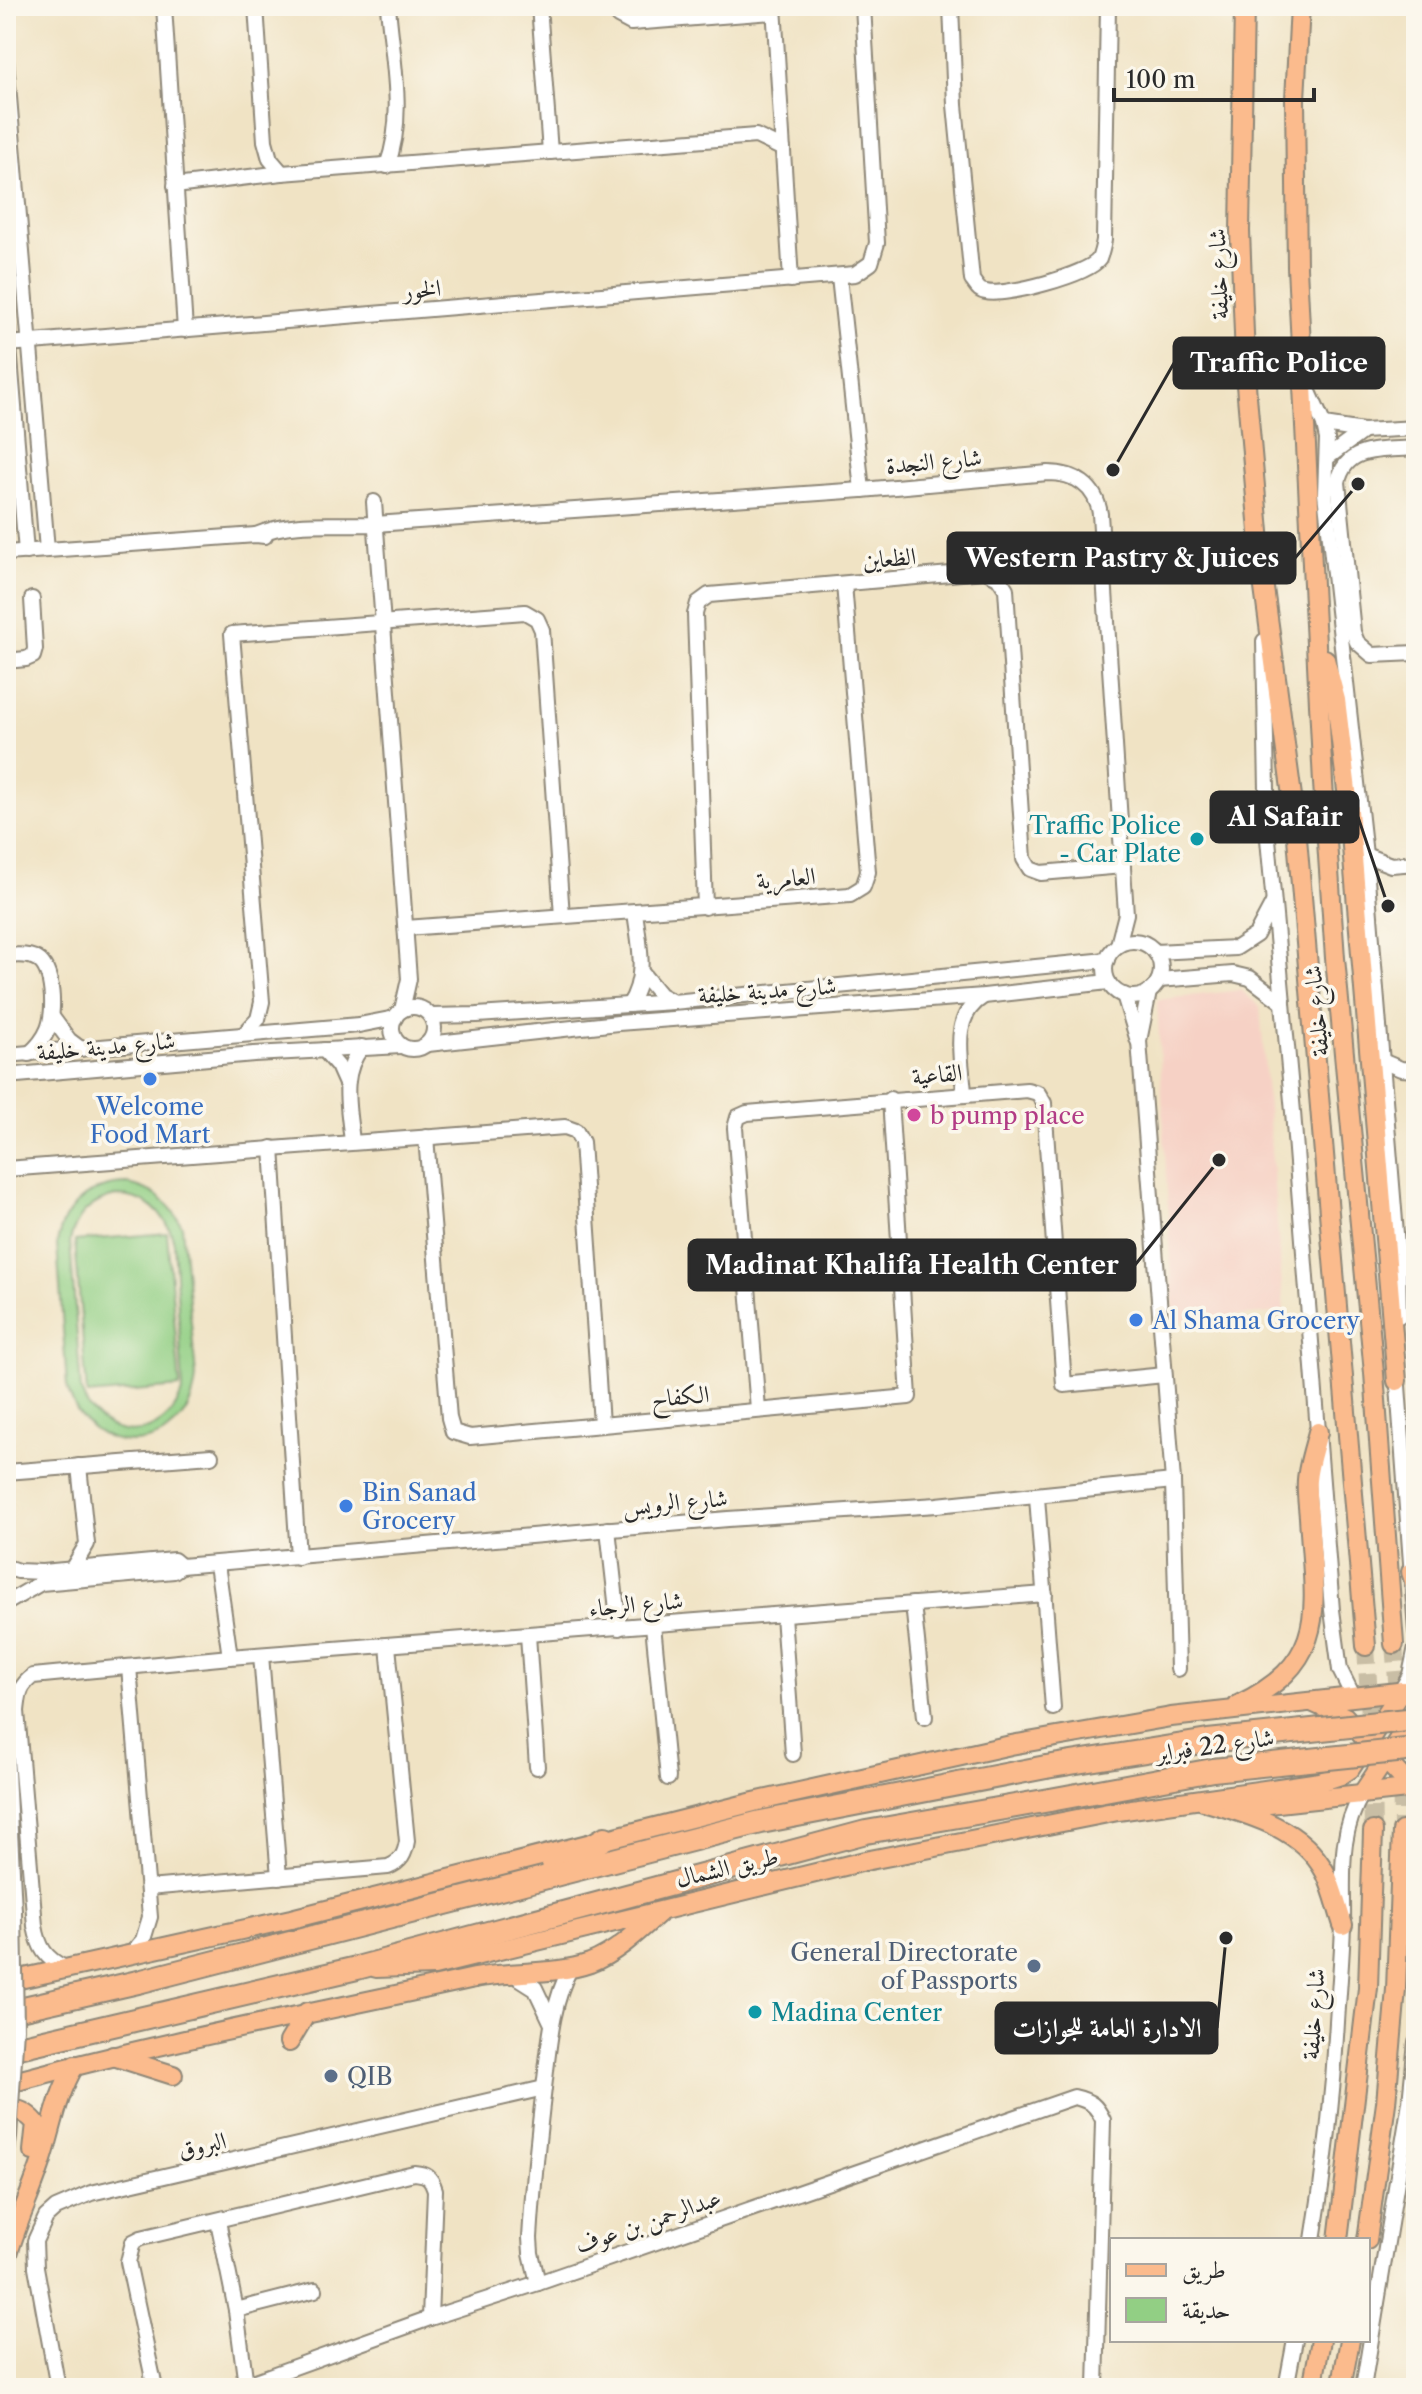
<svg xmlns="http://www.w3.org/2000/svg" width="1422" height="2394" viewBox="0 0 1422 2394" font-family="'Libre Caslon Text',Amiri,serif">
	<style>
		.built { fill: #f6d1c5 }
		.green { fill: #92cf84; stroke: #5e7d58; stroke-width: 2; fill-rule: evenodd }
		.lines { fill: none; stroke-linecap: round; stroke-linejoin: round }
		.major-tunnel { stroke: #c9bea5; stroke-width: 18; stroke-dasharray: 18 9; stroke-linecap: butt }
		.minor-casing { stroke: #8e8778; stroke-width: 18 }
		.major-casing { stroke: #8e8778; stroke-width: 22 }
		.highway-casing { stroke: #8e8778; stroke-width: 26 }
		.minor { stroke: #fff; stroke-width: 14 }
		.major { stroke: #fbbb8d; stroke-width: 18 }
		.highway { stroke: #fbbb8d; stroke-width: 22 }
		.minor-bridge-casing { stroke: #8e8778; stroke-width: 18; stroke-linecap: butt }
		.highway-bridge-casing { stroke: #8e8778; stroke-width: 26; stroke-linecap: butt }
		.minor-bridge { stroke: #fff; stroke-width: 14 }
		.highway-bridge { stroke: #fbbb8d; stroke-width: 22 }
		.culture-dot { fill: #0f9aa8; stroke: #fbf7ec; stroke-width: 3 }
		.shop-dot { fill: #3f7fe0; stroke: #fbf7ec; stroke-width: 3 }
		.hotel-dot { fill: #d1479c; stroke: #fbf7ec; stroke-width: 3 }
		.service-dot { fill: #5c6f8a; stroke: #fbf7ec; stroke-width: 3 }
		.labels { text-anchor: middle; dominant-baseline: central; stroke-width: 7; stroke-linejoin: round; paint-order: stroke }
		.street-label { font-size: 24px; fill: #2b2b2b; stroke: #fbf7ec }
		.culture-label { font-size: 24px; fill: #0d838f; stroke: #fbf7ec; text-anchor: end }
		.shop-label { font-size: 24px; fill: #366cbe; stroke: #fbf7ec; text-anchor: start }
		.hotel-label { font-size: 24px; fill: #b23c85; stroke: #fbf7ec; text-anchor: start }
		.service-label { font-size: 24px; fill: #4e5e75; stroke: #fbf7ec; text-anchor: end }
		.leader { fill: none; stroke: #2b2b2b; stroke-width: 3 }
		.callout-dot { fill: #2b2b2b; stroke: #fbf7ec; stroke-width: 3 }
		.callout { fill: #2b2b2b; stroke: #2b2b2b; stroke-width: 3 }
		.callout-label { font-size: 26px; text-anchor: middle; font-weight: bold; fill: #fff }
	</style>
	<rect width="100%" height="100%" fill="#fbf7ec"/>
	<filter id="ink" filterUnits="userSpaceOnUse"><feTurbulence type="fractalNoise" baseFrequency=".0125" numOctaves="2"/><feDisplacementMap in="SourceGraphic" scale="16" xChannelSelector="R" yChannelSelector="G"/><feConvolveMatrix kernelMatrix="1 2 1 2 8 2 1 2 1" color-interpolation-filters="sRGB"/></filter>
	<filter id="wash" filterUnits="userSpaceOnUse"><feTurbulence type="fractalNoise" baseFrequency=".006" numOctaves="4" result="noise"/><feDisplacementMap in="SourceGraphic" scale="32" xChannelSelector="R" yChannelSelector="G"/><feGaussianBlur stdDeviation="1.8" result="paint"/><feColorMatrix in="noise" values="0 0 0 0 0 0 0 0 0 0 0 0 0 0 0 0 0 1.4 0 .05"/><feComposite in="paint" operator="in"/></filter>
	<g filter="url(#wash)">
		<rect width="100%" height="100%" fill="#f0e3c4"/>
		<!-- built -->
		<path class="built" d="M 1241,990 L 1260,1007 L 1284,1312 L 1174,1321 L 1157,1000 Z"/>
		<!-- green -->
		<g class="green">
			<path d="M 128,1184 C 154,1189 171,1203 182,1226 L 196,1376 C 191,1458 86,1466 67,1386 L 57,1244 C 63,1207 90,1184 128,1184 ZM 116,1196 C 146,1196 168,1214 174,1243 L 183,1389 C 167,1445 99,1446 81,1391 L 70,1241 C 76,1216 91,1201 116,1196 Z"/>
			<path d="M 167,1233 L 180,1387 L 87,1395 L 75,1241 Z"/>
		</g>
	</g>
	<g filter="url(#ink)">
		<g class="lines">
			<!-- major-tunnel -->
			<g class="major-tunnel">
				<path d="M 1394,1644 L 1399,1704"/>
				<path d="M 1366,1646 L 1371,1735"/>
				<path d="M 1401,1738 L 1402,1831"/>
				<path d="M 1372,1780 L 1373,1831"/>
			</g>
			<!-- minor casing -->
			<g class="minor-casing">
				<g id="minor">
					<path d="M 164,6 L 185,330"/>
					<path d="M 256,6 L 265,141 L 270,159 L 282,173"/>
					<path d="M 539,6 L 550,152"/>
					<path d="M 614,6 L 618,16 L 631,23 L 774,12"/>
					<path d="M 774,6 L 791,280"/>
					<path d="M 951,6 L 955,105 L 972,280 C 977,286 978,291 986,292 C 1004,297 1088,275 1099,259 C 1101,254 1103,246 1104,240 L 1108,6"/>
					<path d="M 6,61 L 47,550"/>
					<path d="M 387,166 C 406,116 392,58 388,6"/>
					<path d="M 175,186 L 282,173 L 756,136 L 783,149"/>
					<path d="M 839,277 L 862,490"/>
					<path d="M 6,310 L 26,552"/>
					<path d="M 8,344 L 855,274 L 871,263 L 877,243 L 863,6"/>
					<path d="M 1306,385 L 1324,425 L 1327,439 L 1325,493 L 1365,855 L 1398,1258 L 1399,1316"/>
					<path d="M 1324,425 L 1363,431 L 1416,428"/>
					<path d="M 1416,448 C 1384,451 1346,444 1338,482 L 1353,632 L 1357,642 L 1372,655 L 1416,653"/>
					<path d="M 1328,457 L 1362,432"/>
					<path d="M 374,502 L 409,979 L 402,1010"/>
					<path d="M 256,535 C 293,519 337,526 375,524 L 862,490 L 1048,473 C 1075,473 1096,486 1100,514 L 1126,914 L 1118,945"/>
					<path d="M 6,553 L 256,535 L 265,536"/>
					<path d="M 1264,641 L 1268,839 L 1293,1112 L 1332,1610 L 1340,1670 L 1354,1698"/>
					<path d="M 6,661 L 26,659 L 33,656 L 35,649 L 32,599"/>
					<path d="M 1365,855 L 1391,865 L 1416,863"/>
					<path d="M 705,907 L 695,614 L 698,603 L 709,595 L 985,571 L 998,577 L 1006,589 L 1024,859 L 1030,869 L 1041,873 L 1123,866"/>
					<path d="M 406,928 L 850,895 L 863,887 L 868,872 L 844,584"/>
					<circle cx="1133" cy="969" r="28"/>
					<path d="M 1155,952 L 1236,948 L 1256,935 L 1273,903"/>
					<path d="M 6,956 C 15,955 29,954 37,959 C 54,969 55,1013 48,1029 C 44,1039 37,1047 29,1054"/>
					<path d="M 641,972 L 660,995 L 673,1002"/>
					<path d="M 1159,980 L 1233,974 L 1250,978 L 1283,1003"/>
					<path d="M 1149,992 L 1139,1041 L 1173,1481 L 1178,1669"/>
					<path d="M 1124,995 L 1138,1041"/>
					<path d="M 629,1005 C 648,977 639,944 635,912"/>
					<circle cx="413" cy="1028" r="21"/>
					<path d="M 431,1016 L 477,1015 L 673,1002 L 1107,960"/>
					<path d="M 52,1017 L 69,1040 L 81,1049"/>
					<path d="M 245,1033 L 258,1019 L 262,1002 L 232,634 L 525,612 L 537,619 L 542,630 L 562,916"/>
					<path d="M 428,1044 L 618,1023 L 984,996 L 1108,982"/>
					<path d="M 324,1050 L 338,1066 L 346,1084"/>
					<path d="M 6,1055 L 359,1025 L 395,1018"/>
					<path d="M 1382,1061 L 1401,1069 L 1416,1070"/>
					<path d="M 6,1076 L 254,1054 L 401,1046"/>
					<path d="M 964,1093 C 962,1058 949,1017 984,996"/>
					<path d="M 426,1137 L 449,1418 L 453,1432 L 470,1437 L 909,1397 L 890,1099"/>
					<path d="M 352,1142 C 349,1109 339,1075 362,1047"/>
					<path d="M 272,1148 L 298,1557"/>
					<path d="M 6,1169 L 565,1127 L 576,1131 L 582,1142 L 601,1424"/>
					<path d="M 1398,1258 L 1416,1255"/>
					<path d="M 1397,1372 L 1416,1631"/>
					<path d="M 758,1409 L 735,1128 L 738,1117 L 747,1113 L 1027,1090 L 1038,1093 L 1044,1103 L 1064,1385 L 1164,1375"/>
					<path d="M 6,1472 L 211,1456"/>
					<path d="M 1037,1497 L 1053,1708"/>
					<path d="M 608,1529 L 619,1628"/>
					<path d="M 217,1564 L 230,1657"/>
					<path d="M 6,1567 L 18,1571 L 42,1572 L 174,1560 L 181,1566"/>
					<path d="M 72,1569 L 87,1544 L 79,1466"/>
					<path d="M 10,1601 L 41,1583 L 174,1571 L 181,1566 L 728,1519 L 937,1505 L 1173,1481"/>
					<path d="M 913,1604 L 925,1717"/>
					<path d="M 783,1615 L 793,1754"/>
					<path d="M 653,1625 L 668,1778"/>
					<path d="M 528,1635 L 537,1767"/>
					<path d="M 261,1655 L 279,1877"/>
					<path d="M 129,1667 L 150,1917 L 143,1940 L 131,1954"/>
					<path d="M 1401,1691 L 1410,1675 L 1416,1647"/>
					<path d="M 6,1752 L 14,1911"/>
					<path d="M 148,1888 L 388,1867 C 401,1862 405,1854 407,1841 L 388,1646"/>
					<path d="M 65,1968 C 45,1958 39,1948 35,1926 L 17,1711 C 19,1694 19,1686 33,1676 L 230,1657 L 1045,1594"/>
					<path d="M 513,1974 L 535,1988 L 552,2024"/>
					<path d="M 6,2158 L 9,2137"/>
					<path d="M 218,2221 L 236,2310 L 246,2385"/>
					<path d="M 1313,2240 C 1325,2168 1333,2095 1337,2022 C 1339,1990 1342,1957 1343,1925 C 1344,1878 1337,1836 1362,1794"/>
					<path d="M 538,2283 L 531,2253 L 530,2238 C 533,2188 538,2138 544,2088 C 549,2048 551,2004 571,1967"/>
					<path d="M 236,2310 L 315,2290"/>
					<path d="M 58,2388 L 36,2267 L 35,2241 L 46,2217 L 56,2208 L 91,2193 L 544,2088"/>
					<path d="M 155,2388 L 128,2262 L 133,2242 L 141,2238 L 414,2173 C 427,2174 431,2177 435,2190 L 430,2318"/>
					<path d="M 236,2388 L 430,2318 L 538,2283 L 1074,2097 C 1091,2101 1096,2105 1103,2120 L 1096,2388"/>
					<path d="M 1286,2388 L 1295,2340"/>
					<path d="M 1363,2388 L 1410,2102 L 1416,2042"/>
				</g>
			</g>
			<!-- major casing -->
			<g class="major-casing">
				<g id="major">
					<path d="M 1244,6 L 1240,231 L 1246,385 L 1264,588 L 1296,826 L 1366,1646"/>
					<path d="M 1300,6 L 1295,99 L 1297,267 L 1323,783 L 1335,958 L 1374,1373 L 1394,1644"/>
					<path d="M 1325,659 L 1336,700 L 1348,799 L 1397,1381"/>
					<path d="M 1411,1572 L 1416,1587"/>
					<path d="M 1314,1703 L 1345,1717 L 1413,1789"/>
					<path d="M 1238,1705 C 1332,1660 1314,1606 1309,1517 C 1308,1505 1306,1492 1307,1480 C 1308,1465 1314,1448 1318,1432"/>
					<path d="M 1362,1794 L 1416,1713"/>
					<path d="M 1203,1801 C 1248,1814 1301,1827 1325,1872 C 1333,1888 1337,1907 1343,1925"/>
					<path d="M 1232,1808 L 1416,1788"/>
					<path d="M 376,1968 L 434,1966 L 865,1861 L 1118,1811 L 1320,1782 L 1341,1775 L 1350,1769 L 1401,1691"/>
					<path d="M 6,1982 L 291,1919 L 754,1802 L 1011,1745 L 1171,1717 L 1416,1690"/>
					<path d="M 289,2042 L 307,2012"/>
					<path d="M 113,2056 L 173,2075"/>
					<path d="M 6,2084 C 159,2042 315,2013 470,1979 C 509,1970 553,1976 590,1963 C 616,1953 639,1931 659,1913"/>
					<path d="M 6,2110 C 19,2108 27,2113 36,2123 L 33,2151"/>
					<path d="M 1338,2240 L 1368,1988 L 1373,1831"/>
					<path d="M 1367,2240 L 1386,2103 L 1396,1989 L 1402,1831"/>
					<path d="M 6,2261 C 15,2226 31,2194 42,2160 C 53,2126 56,2097 75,2065"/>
					<path d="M 1312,2388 L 1321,2340"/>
					<path d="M 1341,2388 L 1350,2340"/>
				</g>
			</g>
			<!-- highway casing -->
			<g class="highway-casing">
				<g id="highway">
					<path d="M 553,1863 L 578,1854 L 605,1838"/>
					<path d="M 6,2012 L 138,1982 L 761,1822 L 1046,1767"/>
					<path d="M 6,2050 L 357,1968 L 866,1832 L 1050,1800"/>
				</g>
			</g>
			<!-- minor -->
			<use href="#minor" class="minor"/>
			<!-- major -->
			<use href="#major" class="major"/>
			<!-- highway -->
			<use href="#highway" class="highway"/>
			<!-- minor-bridge casing -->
			<g class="minor-bridge-casing">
				<g id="minor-bridge">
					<path d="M 6,1958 L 6,2039"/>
					<path d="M 9,2137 L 16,2028 L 14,1911"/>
				</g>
			</g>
			<!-- highway-bridge casing -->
			<g class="highway-bridge-casing">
				<g id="highway-bridge">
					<path d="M 1046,1767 L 1208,1741 L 1416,1719"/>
					<path d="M 1050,1800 L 1213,1770 L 1416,1749"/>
				</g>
			</g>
			<!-- minor-bridge -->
			<use href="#minor-bridge" class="minor-bridge"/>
			<!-- highway-bridge -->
			<use href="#highway-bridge" class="highway-bridge"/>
		</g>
	</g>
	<!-- markers -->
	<g class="culture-dot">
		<circle cx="1197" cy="839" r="8"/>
		<circle cx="755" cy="2012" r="8"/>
	</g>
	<g class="shop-dot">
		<circle cx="150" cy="1079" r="8"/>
		<circle cx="1136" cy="1320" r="8"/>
		<circle cx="346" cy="1506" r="8"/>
	</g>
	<circle class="hotel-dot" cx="914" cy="1115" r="8"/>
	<g class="service-dot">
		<circle cx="1034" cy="1966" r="8"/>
		<circle cx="331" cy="2076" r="8"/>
	</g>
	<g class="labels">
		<!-- street labels -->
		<g class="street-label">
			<text transform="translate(1218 274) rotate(-92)">شارع خليفة</text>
			<text transform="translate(422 289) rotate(-5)">الخور</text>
			<text transform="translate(934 461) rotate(-5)">شارع النجدة</text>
			<text transform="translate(889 558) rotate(-5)">الظعاين</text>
			<text transform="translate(786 878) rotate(-5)">العامرية</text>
			<text transform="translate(767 990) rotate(-4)">شارع مدينة خليفة</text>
			<text transform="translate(1316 1011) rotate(-95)">شارع خليفة</text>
			<text transform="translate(106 1046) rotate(-5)">شارع مدينة خليفة</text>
			<text transform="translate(937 1074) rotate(-5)">القاعية</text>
			<text transform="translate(680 1396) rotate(-5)">الكفاح</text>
			<text transform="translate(675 1502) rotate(-5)">شارع الرويس</text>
			<text transform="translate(636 1604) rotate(-5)">شارع الرجاء</text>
			<text transform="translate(1215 1745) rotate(-8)">شارع 22 فبراير</text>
			<text transform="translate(727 1867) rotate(-13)">طريق الشمال</text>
			<text transform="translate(1313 2014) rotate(-86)">شارع خليفة</text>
			<text transform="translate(202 2145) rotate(-13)">البروق</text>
			<text transform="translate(648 2221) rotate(-19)">عبدالرحمن بن عوف</text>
		</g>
		<!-- culture labels -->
		<g class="culture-label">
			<text x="1181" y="825">Traffic Police<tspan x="1181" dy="28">- Car Plate</tspan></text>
			<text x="771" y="2012" text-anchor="start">Madina Center</text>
		</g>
		<!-- shop labels -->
		<g class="shop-label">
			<text x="150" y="1106" text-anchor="middle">Welcome<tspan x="150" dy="28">Food Mart</tspan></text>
			<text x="1152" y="1320">Al Shama Grocery</text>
			<text x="362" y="1492">Bin Sanad<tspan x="362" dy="28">Grocery</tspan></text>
		</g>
		<!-- hotel labels -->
		<g class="hotel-label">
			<text x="930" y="1115">b pump place</text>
		</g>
		<!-- service labels -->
		<g class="service-label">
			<text x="1018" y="1952">General Directorate<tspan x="1018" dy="28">of Passports</tspan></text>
			<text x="347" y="2076" text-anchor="start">QIB</text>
		</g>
	</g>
	<!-- callouts -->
	<path class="leader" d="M1113 470L1174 363M1358 484L1295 558M1388 906L1358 817M1219 1160L1135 1265M1226 1938L1217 2028"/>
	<g class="callout-dot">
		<circle cx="1113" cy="470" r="8"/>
		<circle cx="1358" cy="484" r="8"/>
		<circle cx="1388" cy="906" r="8"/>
		<circle cx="1219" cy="1160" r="8"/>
		<circle cx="1226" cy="1938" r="8"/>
	</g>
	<g class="callout">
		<rect x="1174" y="338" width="210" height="50" rx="8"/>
		<rect x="948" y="533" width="347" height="50" rx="8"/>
		<rect x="1211" y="792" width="147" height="50" rx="8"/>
		<rect x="689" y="1240" width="446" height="50" rx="8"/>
		<rect x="996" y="2003" width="221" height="50" rx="8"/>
	</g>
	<g class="callout-label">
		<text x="1279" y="372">Traffic Police</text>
		<text x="1122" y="567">Western Pastry &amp; Juices</text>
		<text x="1285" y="826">Al Safair</text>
		<text x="912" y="1274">Madinat Khalifa Health Center</text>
		<text x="1107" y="2037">الادارة العامة للجوازات</text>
	</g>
	<!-- margin -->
	<rect width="1422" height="2394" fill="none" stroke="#fbf7ec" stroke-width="32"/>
	<!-- legend -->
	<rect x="1110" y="2238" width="260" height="104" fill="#fbf7ec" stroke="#a8a59f" stroke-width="2"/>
	<rect x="1126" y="2264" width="40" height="12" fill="#fbbb8d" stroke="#a8a59f" stroke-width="2"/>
	<text x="1182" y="2278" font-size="24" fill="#2b2b2b">طريق</text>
	<rect x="1126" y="2298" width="40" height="24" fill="#92cf84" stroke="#a8a59f" stroke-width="2"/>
	<text x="1182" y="2318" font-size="24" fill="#2b2b2b">حديقة</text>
	<!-- scale -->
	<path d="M1114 88v12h200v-12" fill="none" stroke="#2b2b2b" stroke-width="4"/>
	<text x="1126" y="88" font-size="24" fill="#2b2b2b" stroke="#fbf7ec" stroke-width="6" paint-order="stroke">100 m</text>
</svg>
